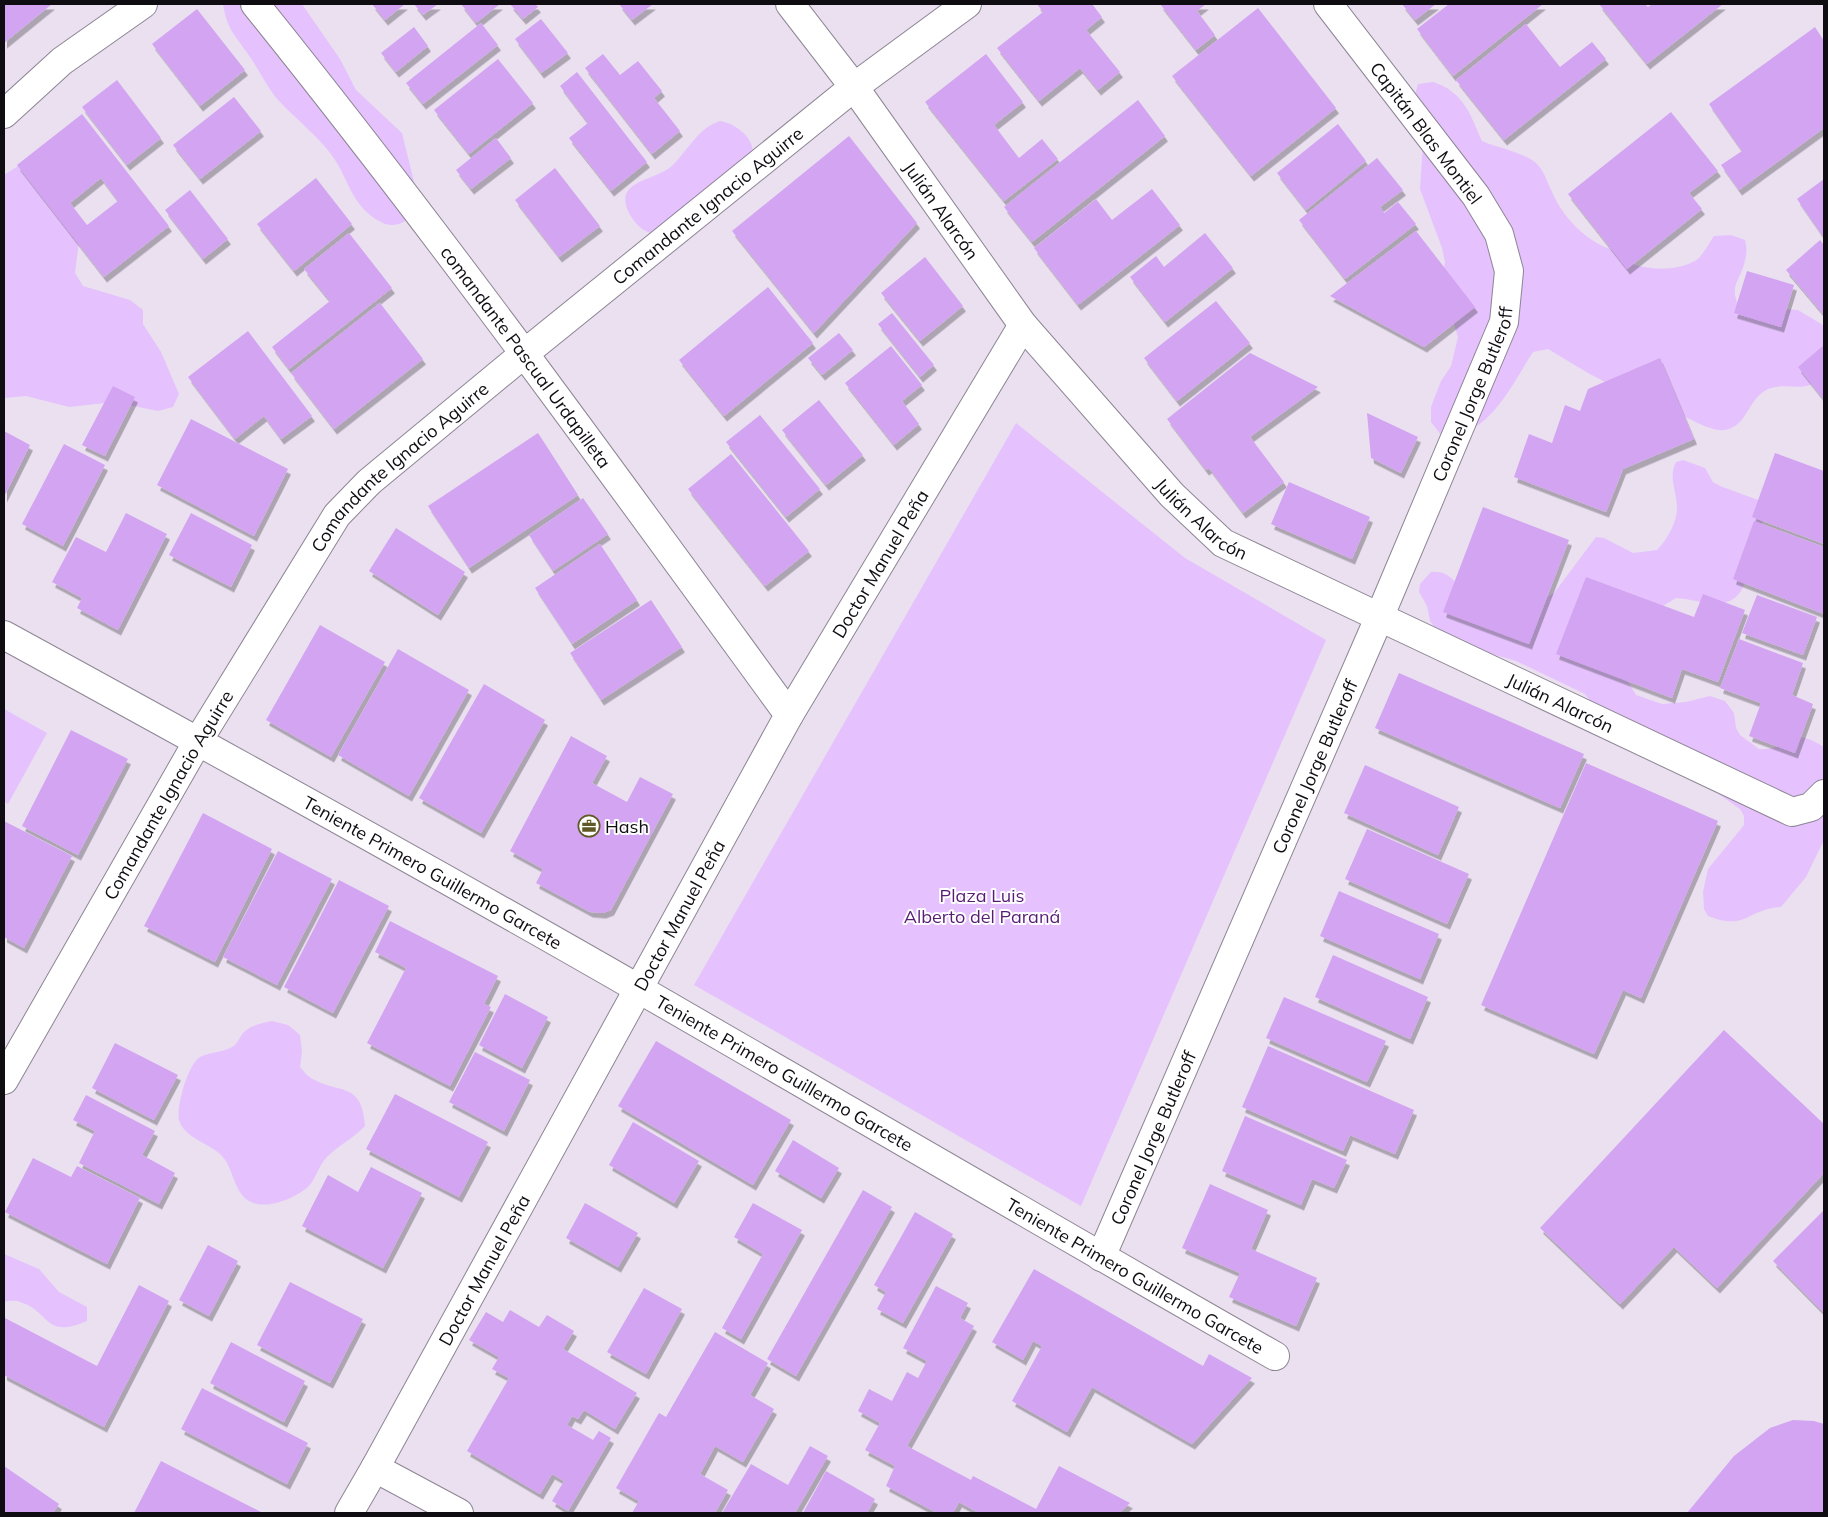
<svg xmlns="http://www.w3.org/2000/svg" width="1828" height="1517" viewBox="0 0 1828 1517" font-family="Mulish,sans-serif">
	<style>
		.green { fill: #e5c2fd }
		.building { fill: #d3a4f1; fill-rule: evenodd; filter: url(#shadow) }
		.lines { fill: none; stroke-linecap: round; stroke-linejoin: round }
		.street-casing { stroke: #8d8594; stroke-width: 30 }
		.secondary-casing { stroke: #8d8594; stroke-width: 30 }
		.street { stroke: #fff; stroke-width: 28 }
		.secondary { stroke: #fff; stroke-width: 28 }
		.labels { text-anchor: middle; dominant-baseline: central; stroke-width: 4; stroke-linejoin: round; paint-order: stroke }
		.street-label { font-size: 18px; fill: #100d12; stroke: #fff }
		.poi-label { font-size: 18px; fill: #100d12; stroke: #fff; text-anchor: start }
		.park-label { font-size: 18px; fill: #571c74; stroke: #fff }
	</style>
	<defs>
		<filter id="shadow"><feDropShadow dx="3" dy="5.5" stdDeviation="0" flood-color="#0004"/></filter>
	</defs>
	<rect width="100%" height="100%" fill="#eae0f0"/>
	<!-- green -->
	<g class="green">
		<path d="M 223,4 L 302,4 L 340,59 L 356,90 L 402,133 L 417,194 L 407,220 C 393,229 383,225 370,215 C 351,200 346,175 333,157 C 318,136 297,120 280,102 C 267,88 259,69 248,54 C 234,34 227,29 223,4 Z"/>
		<path d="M 1433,82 C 1464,92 1470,114 1482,141 C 1498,148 1527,153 1538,165 C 1545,173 1547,182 1552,192 C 1563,218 1590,246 1618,251 L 1620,259 C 1643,270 1672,273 1695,261 C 1702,257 1709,243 1714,236 L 1731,235 L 1745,240 C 1746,244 1747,251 1746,255 C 1742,284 1725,283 1743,315 L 1783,309 L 1798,310 L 1823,325 L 1824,375 C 1805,395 1792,382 1771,388 C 1748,395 1749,426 1725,430 C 1708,432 1680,413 1665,406 C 1646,396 1624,391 1605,382 C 1585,372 1567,360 1548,349 L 1533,352 C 1516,378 1500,413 1472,429 C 1462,435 1451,435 1441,435 L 1431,422 L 1431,407 L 1441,381 L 1451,366 L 1458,337 L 1444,292 L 1443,276 L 1445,262 L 1442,248 L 1420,189 L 1423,143 L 1414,98 L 1418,84 Z"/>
		<path d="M 720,121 C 736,124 752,136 753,152 L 657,235 C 646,233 638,227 632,218 C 608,179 656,182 673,165 C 689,149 698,128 720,121 Z"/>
		<path d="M 18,166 L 79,242 L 75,273 L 83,286 L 130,300 L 143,310 L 143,324 L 161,352 L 179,394 L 173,407 L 158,411 L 114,402 L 69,407 L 26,396 L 4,398 L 4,175 Z"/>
		<path d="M 1016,423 L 1185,558 L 1326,640 L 1081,1206 L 694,985 Z"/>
		<path d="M 1683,460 L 1705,468 L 1713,482 L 1720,486 L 1758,500 L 1765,515 C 1762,528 1753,538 1749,551 C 1746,560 1748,571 1745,581 C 1735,617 1700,599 1676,598 L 1663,606 L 1619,666 L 1636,695 L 1662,704 L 1686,702 L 1710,696 L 1725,701 L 1734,713 L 1736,728 L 1740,735 L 1759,749 C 1793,751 1786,723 1824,747 L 1824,840 L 1806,877 L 1781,907 C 1745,910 1747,931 1708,916 L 1704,909 L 1703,892 L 1708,869 L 1744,825 L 1744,816 L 1740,809 L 1595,707 L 1585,694 L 1516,661 L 1455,643 L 1435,628 L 1430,621 L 1427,606 L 1419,592 L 1420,584 L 1431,572 C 1454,570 1460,590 1470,607 L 1539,601 L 1554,593 L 1596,537 L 1604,538 L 1633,553 L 1657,550 C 1667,540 1677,522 1677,508 C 1677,492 1668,477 1676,462 Z"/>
		<path d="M 4,709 L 47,733 L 8,804 L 4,801 Z"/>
		<path d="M 272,1021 L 288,1025 L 300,1035 L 302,1051 L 300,1067 C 303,1070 307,1076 311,1078 C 339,1095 362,1080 365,1126 C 354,1138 339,1145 327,1157 C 319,1165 316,1178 309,1186 C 296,1198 266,1211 249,1201 C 233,1191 234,1169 222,1156 C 211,1144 184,1138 179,1120 C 176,1107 188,1064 200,1057 C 210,1052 227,1052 235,1045 C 239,1041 240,1036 244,1032 C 252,1025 262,1023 272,1021 Z"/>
		<path d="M 4,1254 L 39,1269 L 59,1292 L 87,1307 L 87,1321 C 43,1340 51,1311 20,1302 C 15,1300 9,1301 4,1302 Z"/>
	</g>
	<!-- building -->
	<g class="building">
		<path d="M 4,4 L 52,4 L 4,43 Z"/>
		<path d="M 372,4 L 405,4 L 385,20 Z"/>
		<path d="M 414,4 L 438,4 L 423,15 Z"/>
		<path d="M 461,4 L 500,4 L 476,23 Z"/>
		<path d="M 510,4 L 535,4 L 538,7 L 523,19 Z"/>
		<path d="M 619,4 L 653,4 L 632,20 Z"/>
		<path d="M 1037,4 L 1092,4 L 1102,17 L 1086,30 L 1120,72 L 1098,90 L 1080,68 L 1039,101 L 997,48 L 1043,12 Z"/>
		<path d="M 1160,4 L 1206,4 L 1197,11 L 1215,35 L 1196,50 Z"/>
		<path d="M 1402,4 L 1436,4 L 1415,20 Z"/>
		<path d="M 1449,4 L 1543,4 L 1453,76 L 1417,29 Z"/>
		<path d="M 1599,4 L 1645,4 L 1648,7 L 1652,4 L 1723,4 L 1647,64 Z"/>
		<path d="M 1258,8 L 1336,108 L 1251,176 L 1172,76 Z"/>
		<path d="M 197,9 L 245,70 L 200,106 L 152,44 Z"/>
		<path d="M 541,19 L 568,53 L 541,73 L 515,39 Z"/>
		<path d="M 481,23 L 498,45 L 423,104 L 406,83 Z"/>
		<path d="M 1526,24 L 1560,67 L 1592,42 L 1606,59 L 1504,140 L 1456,80 Z"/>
		<path d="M 414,27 L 428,46 L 396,72 L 381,53 Z"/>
		<path d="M 1815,27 L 1824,41 L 1824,128 L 1739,190 L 1721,165 L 1742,151 L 1709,104 Z"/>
		<path d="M 603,54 L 620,75 L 638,61 L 662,91 L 654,98 L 680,131 L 652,154 L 585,68 Z"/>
		<path d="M 986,54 L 1023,102 L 994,125 L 1019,158 L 1042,139 L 1058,159 L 1004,201 L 925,102 Z"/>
		<path d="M 498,59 L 533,103 L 469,154 L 434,110 Z"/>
		<path d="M 577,72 L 647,162 L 611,191 L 569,138 L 588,123 L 560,86 Z"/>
		<path d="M 117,80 L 161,138 L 127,165 L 82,107 Z"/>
		<path d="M 234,97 L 261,131 L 200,179 L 173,145 Z"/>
		<path d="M 1138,100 L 1165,136 L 1032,242 L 1004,207 Z"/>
		<path d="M 1671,112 L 1718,171 L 1689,193 L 1702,209 L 1627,269 L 1568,194 Z"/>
		<path d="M 82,114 L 169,226 L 104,277 L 17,165 ZM 101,178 L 118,201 L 87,225 L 70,203 Z"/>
		<path d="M 1338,124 L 1366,161 L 1306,210 L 1277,173 Z"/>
		<path d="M 849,136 L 917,223 L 814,333 L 732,231 Z"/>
		<path d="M 496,138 L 511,158 L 471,189 L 456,170 Z"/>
		<path d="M 1377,158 L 1403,190 L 1380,207 L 1384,213 L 1398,202 L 1416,224 L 1345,279 L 1299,220 Z"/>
		<path d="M 555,168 L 600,226 L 559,257 L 515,200 Z"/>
		<path d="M 316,178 L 352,224 L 294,271 L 257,224 Z"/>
		<path d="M 1824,179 L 1824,238 L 1797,199 Z"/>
		<path d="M 1152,189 L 1180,225 L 1078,305 L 1034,248 L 1096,199 L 1112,220 Z"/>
		<path d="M 190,190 L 228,239 L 203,259 L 165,210 Z"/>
		<path d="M 1416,231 L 1475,307 L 1424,347 L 1330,296 Z"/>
		<path d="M 349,233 L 392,288 L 289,369 L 272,347 L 330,301 L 304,269 Z"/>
		<path d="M 1205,233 L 1233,268 L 1165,322 L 1130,277 L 1156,256 L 1164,267 Z"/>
		<path d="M 1820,240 L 1824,245 L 1824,315 L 1786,270 Z"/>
		<path d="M 925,257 L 963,306 L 920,341 L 881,293 Z"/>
		<path d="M 1747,271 L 1794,285 L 1781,327 L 1734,313 Z"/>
		<path d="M 768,287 L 813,343 L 724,416 L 679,360 Z"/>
		<path d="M 1216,301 L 1250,343 L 1177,401 L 1144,358 Z"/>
		<path d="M 380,303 L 423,359 L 334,429 L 291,373 Z"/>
		<path d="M 892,313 L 934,365 L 920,377 L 878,324 Z"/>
		<path d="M 248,331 L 312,416 L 281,439 L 264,416 L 235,439 L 188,377 Z"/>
		<path d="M 839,333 L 853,350 L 822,375 L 808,358 Z"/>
		<path d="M 1824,345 L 1824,400 L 1798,367 Z"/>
		<path d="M 891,346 L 922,385 L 902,401 L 919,424 L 894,445 L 845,383 Z"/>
		<path d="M 1250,353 L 1318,387 L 1250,437 L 1284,482 L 1243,513 L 1209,468 L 1206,470 L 1167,419 Z"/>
		<path d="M 1660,358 L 1694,439 L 1623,469 L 1606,512 L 1514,477 L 1529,434 L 1552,443 L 1565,405 L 1580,411 L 1588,389 Z"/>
		<path d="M 113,386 L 135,397 L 105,456 L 82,445 Z"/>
		<path d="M 819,400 L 863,455 L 826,485 L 782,430 Z"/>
		<path d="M 1367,413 L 1418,437 L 1401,473 L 1371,458 Z"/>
		<path d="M 760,415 L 820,489 L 786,517 L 726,442 Z"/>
		<path d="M 191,419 L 288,469 L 254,536 L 157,485 Z"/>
		<path d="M 4,431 L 30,445 L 4,497 Z"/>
		<path d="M 538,433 L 578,495 L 469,568 L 428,506 Z"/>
		<path d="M 64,444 L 105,465 L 63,546 L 22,524 Z"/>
		<path d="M 1775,453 L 1824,471 L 1824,544 L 1752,517 Z"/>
		<path d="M 731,454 L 809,551 L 765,586 L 688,489 Z"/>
		<path d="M 1289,482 L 1370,517 L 1352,559 L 1271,524 Z"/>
		<path d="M 583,498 L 608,534 L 553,571 L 529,535 Z"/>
		<path d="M 1483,507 L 1569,540 L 1529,644 L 1443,612 Z"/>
		<path d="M 126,513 L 167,534 L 118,630 L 77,608 L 82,598 L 52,582 L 76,537 L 106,552 Z"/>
		<path d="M 191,513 L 252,545 L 231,587 L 169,555 Z"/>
		<path d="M 1754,521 L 1824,547 L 1824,614 L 1733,579 Z"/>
		<path d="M 396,528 L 465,572 L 438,615 L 369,571 Z"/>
		<path d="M 600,544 L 637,600 L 572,644 L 535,588 Z"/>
		<path d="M 1586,577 L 1694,617 L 1703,594 L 1745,610 L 1718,682 L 1682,669 L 1672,698 L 1556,654 Z"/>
		<path d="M 1757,595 L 1817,617 L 1803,655 L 1742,633 Z"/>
		<path d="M 651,600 L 682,647 L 601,700 L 570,653 Z"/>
		<path d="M 320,625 L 385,662 L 331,757 L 266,720 Z"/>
		<path d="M 1739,639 L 1803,663 L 1792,695 L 1813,704 L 1795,753 L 1749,736 L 1761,703 L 1720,688 Z"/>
		<path d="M 398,649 L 469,690 L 409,796 L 338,755 Z"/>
		<path d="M 1399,673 L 1584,754 L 1560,808 L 1375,728 Z"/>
		<path d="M 484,684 L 545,720 L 481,833 L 419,798 Z"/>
		<path d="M 71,730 L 128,759 L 78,855 L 22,826 Z"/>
		<path d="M 571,736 L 607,756 L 592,783 L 627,802 L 640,777 L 673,794 L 611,910 L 603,913 L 590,912 L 536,883 L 543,869 L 510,851 Z"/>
		<path d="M 1586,763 L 1718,821 L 1641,998 L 1623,990 L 1594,1054 L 1481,1005 Z"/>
		<path d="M 1365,765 L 1459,807 L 1438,855 L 1344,813 Z"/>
		<path d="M 203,813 L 272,849 L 215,962 L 144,926 Z"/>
		<path d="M 4,821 L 72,856 L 24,948 L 4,937 Z"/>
		<path d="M 1367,829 L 1469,874 L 1447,924 L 1345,879 Z"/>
		<path d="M 278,851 L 332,879 L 277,985 L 223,957 Z"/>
		<path d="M 339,880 L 389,906 L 333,1013 L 284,987 Z"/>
		<path d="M 1339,891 L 1439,934 L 1420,979 L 1320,936 Z"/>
		<path d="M 390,921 L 498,976 L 484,1004 L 491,1007 L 450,1086 L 367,1043 L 406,968 L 375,952 Z"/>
		<path d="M 1333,955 L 1428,997 L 1410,1039 L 1315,997 Z"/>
		<path d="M 505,994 L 548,1017 L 522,1068 L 479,1045 Z"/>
		<path d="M 1284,997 L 1386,1041 L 1367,1082 L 1266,1038 Z"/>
		<path d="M 1724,1030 L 1824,1124 L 1824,1173 L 1717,1288 L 1674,1247 L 1620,1304 L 1540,1228 Z"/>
		<path d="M 656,1041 L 791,1120 L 753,1185 L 618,1106 Z"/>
		<path d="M 115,1043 L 178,1075 L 154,1120 L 92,1088 Z"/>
		<path d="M 1268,1046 L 1414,1110 L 1395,1154 L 1350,1135 L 1343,1151 L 1242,1107 Z"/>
		<path d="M 475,1052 L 530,1080 L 504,1131 L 449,1102 Z"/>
		<path d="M 395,1094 L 488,1142 L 459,1197 L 366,1149 Z"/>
		<path d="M 86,1095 L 155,1131 L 142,1155 L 175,1173 L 159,1204 L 79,1163 L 95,1131 L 73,1120 Z"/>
		<path d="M 1245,1116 L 1347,1160 L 1334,1188 L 1312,1179 L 1301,1205 L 1222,1171 Z"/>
		<path d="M 633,1122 L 699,1161 L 674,1203 L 609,1165 Z"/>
		<path d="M 793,1140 L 839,1168 L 821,1198 L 775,1171 Z"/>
		<path d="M 33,1158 L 71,1177 L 77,1166 L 140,1198 L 107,1264 L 5,1212 Z"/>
		<path d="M 371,1167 L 422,1193 L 383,1268 L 302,1226 L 328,1175 L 358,1192 Z"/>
		<path d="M 1210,1184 L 1268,1210 L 1251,1249 L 1317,1278 L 1296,1326 L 1229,1297 L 1240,1273 L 1182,1248 Z"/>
		<path d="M 863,1190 L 892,1207 L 796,1376 L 767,1359 Z"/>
		<path d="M 585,1203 L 638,1233 L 618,1267 L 566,1238 Z"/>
		<path d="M 753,1203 L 802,1230 L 741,1339 L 722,1328 L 763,1254 L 734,1237 Z"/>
		<path d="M 1824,1210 L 1824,1313 L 1773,1261 Z"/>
		<path d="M 915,1212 L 953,1234 L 903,1323 L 877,1309 L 886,1292 L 874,1285 Z"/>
		<path d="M 208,1245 L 238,1261 L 209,1316 L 179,1300 Z"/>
		<path d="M 1034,1269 L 1203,1366 L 1209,1354 L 1252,1378 L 1192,1444 L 1092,1387 L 1067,1432 L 1012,1401 L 1042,1346 L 1033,1341 L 1023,1360 L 992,1342 Z"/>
		<path d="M 290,1282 L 363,1319 L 330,1383 L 257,1345 Z"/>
		<path d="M 139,1285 L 169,1301 L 104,1427 L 4,1375 L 5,1318 L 97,1366 Z"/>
		<path d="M 936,1286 L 968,1303 L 960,1318 L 974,1326 L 907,1446 L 971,1480 L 973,1476 L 1036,1509 L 1059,1466 L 1130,1503 L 1119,1513 L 979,1513 L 959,1502 L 953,1513 L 937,1513 L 886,1486 L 895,1466 L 865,1450 L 880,1423 L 858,1411 L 869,1389 L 892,1401 L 907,1372 L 918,1378 L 927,1361 L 903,1348 Z"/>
		<path d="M 644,1288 L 682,1309 L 646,1374 L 607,1352 Z"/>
		<path d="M 510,1310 L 539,1327 L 547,1315 L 574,1331 L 563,1349 L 637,1393 L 615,1429 L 584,1410 L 578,1419 L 572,1416 L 567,1425 L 593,1440 L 599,1431 L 611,1438 L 568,1511 L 552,1501 L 564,1481 L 552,1474 L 540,1494 L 467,1451 L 509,1378 L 492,1369 L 499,1357 L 469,1340 L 486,1312 L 503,1322 Z"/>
		<path d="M 715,1332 L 768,1363 L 750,1395 L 774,1409 L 743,1462 L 715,1446 L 700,1474 L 728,1490 L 715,1513 L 632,1513 L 639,1501 L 616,1488 L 659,1413 L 666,1417 Z"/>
		<path d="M 231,1342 L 305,1381 L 284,1422 L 210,1383 Z"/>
		<path d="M 202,1388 L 308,1443 L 287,1484 L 181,1429 Z"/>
		<path d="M 1793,1420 L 1814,1421 L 1824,1424 L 1824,1513 L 1687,1513 L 1734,1456 L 1770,1428 Z"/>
		<path d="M 810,1446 L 828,1456 L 795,1513 L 722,1513 L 751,1464 L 788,1485 Z"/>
		<path d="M 161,1461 L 263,1513 L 134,1513 Z"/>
		<path d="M 4,1466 L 59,1504 L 53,1513 L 4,1513 Z"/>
		<path d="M 826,1471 L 875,1499 L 867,1513 L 803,1513 Z"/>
	</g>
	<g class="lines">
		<!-- street casing -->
		<g class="street-casing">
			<g id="street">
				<path id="s1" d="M 255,4 C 441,235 614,475 789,715"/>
				<path id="s2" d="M 790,4 L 854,87 L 1023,325 L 1172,495 L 1223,543 L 1792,812 L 1811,807 L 1824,794"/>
				<path d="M 4,114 L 62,61 L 143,4"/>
				<path id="s3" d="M 4,635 C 216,751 429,868 639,989 C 851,1110 1062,1235 1275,1356"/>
				<path id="s4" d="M 4,1080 L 198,741 L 337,515 L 369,482 L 525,353 L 854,87 L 967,4"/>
				<path id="s5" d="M 1101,1257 L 1379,618 L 1504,322 L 1509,271 L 1499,234 L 1476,196 L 1328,4"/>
				<path id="s6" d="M 375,1468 L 789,715 L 1023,325"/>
			</g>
		</g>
		<!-- secondary casing -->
		<g class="secondary-casing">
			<path id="secondary" d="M 349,1513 L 375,1468 L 459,1513"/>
		</g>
		<!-- street -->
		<use href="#street" class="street"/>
		<!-- secondary -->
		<use href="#secondary" class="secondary"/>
	</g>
	<!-- icons -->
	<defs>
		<g id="office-ring" transform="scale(1.125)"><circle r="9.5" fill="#fff" stroke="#605925" stroke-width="1.5"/><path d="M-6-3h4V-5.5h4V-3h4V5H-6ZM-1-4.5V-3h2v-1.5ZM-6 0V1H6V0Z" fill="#605925"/></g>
	</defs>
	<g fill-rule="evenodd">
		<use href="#office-ring" x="589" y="826"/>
	</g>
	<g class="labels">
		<!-- street labels -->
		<g class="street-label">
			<text transform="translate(1426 133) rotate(53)">Capitán Blas Montiel</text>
			<text stroke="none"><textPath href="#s4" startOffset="1139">Comandante Ignacio Aguirre</textPath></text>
			<text stroke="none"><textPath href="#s2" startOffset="256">Julián Alarcón</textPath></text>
			<text stroke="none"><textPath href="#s1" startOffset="445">comandante Pascual Urdapilleta</textPath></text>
			<text stroke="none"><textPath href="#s5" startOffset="940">Coronel Jorge Butleroff</textPath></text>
			<text stroke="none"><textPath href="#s4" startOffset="734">Comandante Ignacio Aguirre</textPath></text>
			<text stroke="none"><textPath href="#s2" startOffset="661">Julián Alarcón</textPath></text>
			<text stroke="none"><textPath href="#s6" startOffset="1036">Doctor Manuel Peña</textPath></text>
			<text stroke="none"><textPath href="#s2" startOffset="1066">Julián Alarcón</textPath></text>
			<text stroke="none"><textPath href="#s5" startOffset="535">Coronel Jorge Butleroff</textPath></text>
			<text stroke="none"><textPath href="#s4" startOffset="329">Comandante Ignacio Aguirre</textPath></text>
			<text stroke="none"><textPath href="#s3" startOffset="490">Teniente Primero Guillermo Garcete</textPath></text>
			<text stroke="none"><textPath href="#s6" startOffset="631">Doctor Manuel Peña</textPath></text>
			<text stroke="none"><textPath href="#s3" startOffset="895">Teniente Primero Guillermo Garcete</textPath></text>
			<text stroke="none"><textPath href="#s5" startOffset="130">Coronel Jorge Butleroff</textPath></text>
			<text stroke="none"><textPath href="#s6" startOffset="226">Doctor Manuel Peña</textPath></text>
			<text stroke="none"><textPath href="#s3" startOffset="1300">Teniente Primero Guillermo Garcete</textPath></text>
		</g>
		<!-- poi labels -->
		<g class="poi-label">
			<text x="605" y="826">Hash</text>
		</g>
		<!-- park labels -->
		<g class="park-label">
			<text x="982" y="895">Plaza Luis<tspan x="982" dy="21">Alberto del Paraná</tspan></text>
		</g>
	</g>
	<!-- border -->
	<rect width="1828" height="1517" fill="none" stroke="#100d12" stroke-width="10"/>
</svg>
